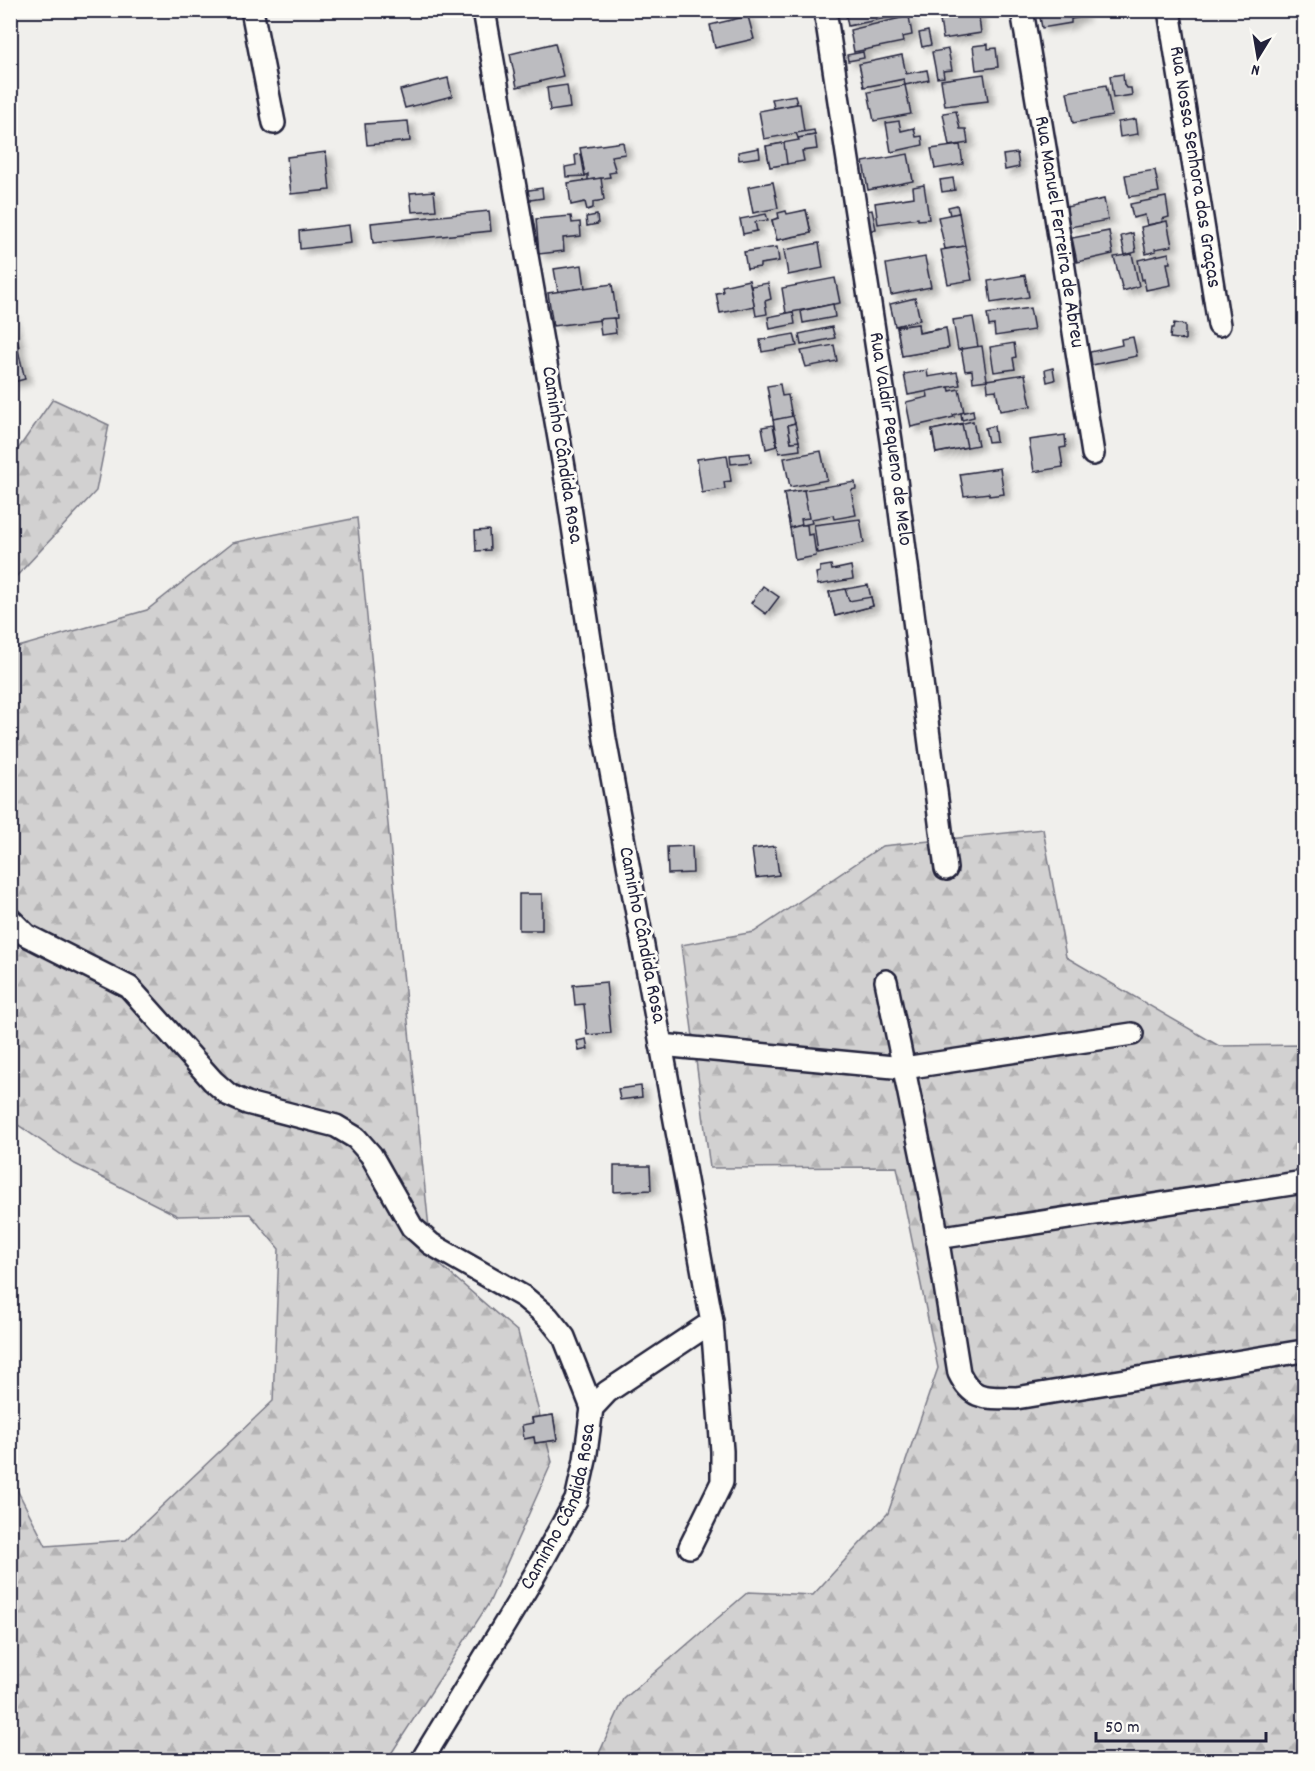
<svg xmlns="http://www.w3.org/2000/svg" width="1315" height="1771" viewBox="0 0 1315 1771" font-family="Dekko,sans-serif">
	<style>
		.forest { fill: url(#forest-firs); stroke: #7a7a86; stroke-width: 1.5 }
		.building { fill: #bcbcc0; stroke: #22223b; stroke-width: 1.5; filter: url(#shadow) }
		.lines { fill: none; stroke-linecap: round; stroke-linejoin: round }
		.street-casing { stroke: #22223b; stroke-width: 26 }
		.street { stroke: #fdfcf7; stroke-width: 21 }
		.labels { text-anchor: middle; dominant-baseline: central; stroke-width: 6; stroke-linejoin: round; paint-order: stroke }
		.street-label { font-size: 21px; fill: #22223b; stroke: #fdfcf7 }
	</style>
	<defs>
		<pattern id="forest-firs" width="22" height="20" patternUnits="userSpaceOnUse" patternTransform="scale(1.5)"><rect width="22" height="20" fill="#d2d1d1"/><path d="M5 1l3.5 6h-7zM16 11l3.5 6h-7z" fill="#b4b3b4"/></pattern>
		<filter id="shadow"><feDropShadow dx="6" dy="4" stdDeviation="3" flood-color="#0004"/></filter>
	</defs>
	<rect width="100%" height="100%" fill="#f0efec"/>
	<filter id="ink" filterUnits="userSpaceOnUse"><feTurbulence type="fractalNoise" baseFrequency=".0167" numOctaves="2"/><feDisplacementMap in="SourceGraphic" scale="12" xChannelSelector="R" yChannelSelector="G"/><feConvolveMatrix kernelMatrix="1 2 1 2 8 2 1 2 1" color-interpolation-filters="sRGB"/></filter>
	<g filter="url(#ink)">
		<!-- forest -->
		<g class="forest">
			<path d="M 53,399 L 109,425 L 96,491 L 11,582 L 11,459 Z"/>
			<path d="M 357,518 L 432,1258 L 518,1332 L 552,1462 L 489,1603 L 387,1760 L 11,1760 L 10,1476 L 46,1546 L 126,1540 L 273,1401 L 279,1249 L 250,1214 L 178,1216 L 75,1164 L 11,1120 L 11,649 L 147,610 L 232,543 Z"/>
			<path d="M 1043,829 L 1066,957 L 1219,1046 L 1304,1045 L 1304,1760 L 596,1760 L 624,1699 L 748,1592 L 813,1595 L 888,1513 L 938,1368 L 897,1167 L 710,1168 L 681,945 L 754,932 L 882,846 Z"/>
		</g>
		<!-- building -->
		<g class="building">
			<path d="M 845,10 L 890,10 L 891,17 L 848,26 Z"/>
			<path d="M 963,10 L 978,10 L 981,33 L 943,39 L 939,14 Z"/>
			<path d="M 1058,10 L 1081,10 L 1082,17 L 1071,19 L 1071,23 L 1042,28 L 1040,17 L 1059,13 Z"/>
			<path d="M 748,16 L 754,39 L 715,48 L 710,25 Z"/>
			<path d="M 909,16 L 912,35 L 902,37 L 903,42 L 854,52 L 850,30 Z"/>
			<path d="M 928,31 L 931,45 L 922,47 L 919,33 Z"/>
			<path d="M 555,43 L 563,76 L 517,87 L 510,54 Z"/>
			<path d="M 988,44 L 988,49 L 996,48 L 998,67 L 976,70 L 973,46 Z"/>
			<path d="M 948,49 L 952,70 L 943,71 L 944,77 L 937,78 L 932,52 Z"/>
			<path d="M 863,52 L 864,58 L 848,61 L 847,55 Z"/>
			<path d="M 902,55 L 906,74 L 927,70 L 929,80 L 905,85 L 904,79 L 864,87 L 859,64 Z"/>
			<path d="M 984,74 L 988,101 L 945,106 L 941,80 Z"/>
			<path d="M 1123,74 L 1124,85 L 1126,88 L 1131,88 L 1132,95 L 1113,98 L 1110,76 Z"/>
			<path d="M 448,78 L 452,96 L 405,108 L 400,90 Z"/>
			<path d="M 567,85 L 570,108 L 550,111 L 547,88 Z"/>
			<path d="M 905,85 L 911,114 L 874,121 L 868,92 Z"/>
			<path d="M 1106,85 L 1112,116 L 1073,123 L 1067,92 Z"/>
			<path d="M 795,95 L 797,104 L 774,108 L 772,99 Z"/>
			<path d="M 797,104 L 800,104 L 804,132 L 764,139 L 759,111 Z"/>
			<path d="M 956,111 L 960,129 L 966,129 L 968,143 L 949,146 L 943,113 Z"/>
			<path d="M 1136,119 L 1138,134 L 1120,137 L 1118,122 Z"/>
			<path d="M 408,121 L 410,141 L 367,145 L 365,124 Z"/>
			<path d="M 899,121 L 901,131 L 914,128 L 916,137 L 922,136 L 923,145 L 891,152 L 886,123 Z"/>
			<path d="M 814,130 L 815,135 L 798,138 L 796,133 Z"/>
			<path d="M 815,135 L 817,149 L 802,151 L 804,161 L 770,167 L 766,146 L 799,140 L 798,138 Z"/>
			<path d="M 623,142 L 625,154 L 611,156 L 616,172 L 609,173 L 610,177 L 588,180 L 588,174 L 585,176 L 580,148 Z"/>
			<path d="M 784,143 L 787,164 L 770,167 L 766,146 Z"/>
			<path d="M 960,145 L 963,164 L 935,169 L 931,149 Z"/>
			<path d="M 759,148 L 760,157 L 739,160 L 738,152 Z"/>
			<path d="M 326,152 L 330,190 L 291,194 L 287,157 Z"/>
			<path d="M 1017,153 L 1019,167 L 1005,170 L 1003,155 Z"/>
			<path d="M 581,154 L 585,176 L 566,177 L 565,167 L 576,165 L 575,155 Z"/>
			<path d="M 908,154 L 913,181 L 868,190 L 863,162 Z"/>
			<path d="M 1155,170 L 1159,192 L 1129,197 L 1125,175 Z"/>
			<path d="M 601,178 L 604,200 L 593,202 L 593,208 L 587,210 L 585,202 L 571,205 L 568,183 Z"/>
			<path d="M 953,178 L 955,190 L 942,192 L 940,180 Z"/>
			<path d="M 773,182 L 778,208 L 753,213 L 748,187 Z"/>
			<path d="M 924,185 L 929,219 L 918,220 L 918,218 L 878,224 L 875,203 L 914,197 L 913,187 Z"/>
			<path d="M 542,188 L 543,198 L 524,201 L 523,191 Z"/>
			<path d="M 434,191 L 436,210 L 412,212 L 410,193 Z"/>
			<path d="M 1166,197 L 1169,217 L 1162,219 L 1163,222 L 1147,225 L 1145,215 L 1133,218 L 1130,204 Z"/>
			<path d="M 1104,199 L 1108,220 L 1070,227 L 1066,207 Z"/>
			<path d="M 957,205 L 959,213 L 950,215 L 948,207 Z"/>
			<path d="M 806,210 L 811,233 L 777,240 L 772,220 Z"/>
			<path d="M 806,210 L 811,233 L 777,240 L 772,220 L 779,218 L 778,213 L 786,211 L 787,214 Z"/>
			<path d="M 872,210 L 876,229 L 869,231 L 866,211 Z"/>
			<path d="M 489,211 L 491,231 L 373,243 L 371,223 Z"/>
			<path d="M 959,213 L 965,246 L 945,249 L 938,217 Z"/>
			<path d="M 766,214 L 768,220 L 755,222 L 757,231 L 743,234 L 740,219 Z"/>
			<path d="M 597,215 L 598,224 L 587,226 L 586,217 Z"/>
			<path d="M 571,216 L 572,223 L 580,222 L 581,236 L 563,238 L 564,251 L 539,254 L 536,219 Z"/>
			<path d="M 1167,221 L 1172,246 L 1155,249 L 1156,251 L 1146,254 L 1141,227 Z"/>
			<path d="M 349,225 L 351,243 L 300,249 L 299,231 Z"/>
			<path d="M 1109,231 L 1113,254 L 1077,262 L 1072,238 Z"/>
			<path d="M 1133,233 L 1136,252 L 1125,255 L 1121,236 Z"/>
			<path d="M 819,243 L 823,268 L 788,275 L 784,250 Z"/>
			<path d="M 965,246 L 972,280 L 948,284 L 941,250 Z"/>
			<path d="M 777,247 L 779,261 L 760,264 L 760,267 L 747,269 L 744,252 Z"/>
			<path d="M 1169,253 L 1170,263 L 1167,263 L 1171,285 L 1146,290 L 1144,279 L 1142,280 L 1138,260 Z"/>
			<path d="M 1132,254 L 1139,286 L 1123,291 L 1114,257 Z"/>
			<path d="M 925,257 L 931,287 L 891,295 L 886,264 Z"/>
			<path d="M 582,265 L 585,288 L 558,292 L 554,269 Z"/>
			<path d="M 1025,275 L 1029,297 L 991,303 L 988,281 Z"/>
			<path d="M 835,278 L 840,303 L 786,313 L 782,288 Z"/>
			<path d="M 749,280 L 755,306 L 720,313 L 716,293 L 723,292 L 722,286 Z"/>
			<path d="M 768,283 L 771,299 L 765,301 L 767,314 L 756,316 L 751,286 Z"/>
			<path d="M 612,284 L 617,318 L 553,326 L 548,293 Z"/>
			<path d="M 915,298 L 920,320 L 895,326 L 890,304 Z"/>
			<path d="M 833,304 L 835,317 L 803,323 L 801,311 Z"/>
			<path d="M 1030,308 L 1034,330 L 995,336 L 994,325 L 989,326 L 987,314 Z"/>
			<path d="M 793,312 L 795,324 L 770,329 L 768,317 Z"/>
			<path d="M 10,314 L 19,347 L 10,349 Z"/>
			<path d="M 973,317 L 978,347 L 958,350 L 953,320 Z"/>
			<path d="M 614,318 L 616,333 L 601,335 L 599,319 Z"/>
			<path d="M 1174,323 L 1185,325 L 1185,340 L 1170,338 L 1171,329 L 1173,329 Z"/>
			<path d="M 918,324 L 919,333 L 938,329 L 942,349 L 902,356 L 897,327 Z"/>
			<path d="M 918,324 L 919,333 L 946,328 L 949,348 L 902,356 L 897,327 Z"/>
			<path d="M 832,327 L 835,338 L 801,345 L 799,334 Z"/>
			<path d="M 794,334 L 797,346 L 762,352 L 760,340 Z"/>
			<path d="M 1133,337 L 1137,356 L 1092,365 L 1090,352 L 1122,345 L 1121,339 Z"/>
			<path d="M 1014,343 L 1016,357 L 1013,358 L 1015,369 L 994,372 L 990,347 Z"/>
			<path d="M 834,345 L 837,361 L 806,367 L 801,351 Z"/>
			<path d="M 982,346 L 987,380 L 973,382 L 972,370 L 965,371 L 961,349 Z"/>
			<path d="M 18,350 L 25,379 L 10,383 L 10,352 Z"/>
			<path d="M 1053,368 L 1055,380 L 1047,382 L 1045,370 Z"/>
			<path d="M 927,370 L 928,377 L 957,372 L 960,385 L 908,395 L 904,374 Z"/>
			<path d="M 1025,374 L 1031,406 L 1000,411 L 996,390 L 988,391 L 987,380 Z"/>
			<path d="M 780,384 L 782,396 L 788,395 L 792,417 L 773,420 L 767,386 Z"/>
			<path d="M 949,387 L 950,391 L 959,389 L 964,412 L 953,415 L 954,417 L 911,427 L 906,402 L 928,397 L 927,391 Z"/>
			<path d="M 973,410 L 974,417 L 962,420 L 961,413 Z"/>
			<path d="M 793,416 L 795,423 L 788,425 L 791,442 L 799,441 L 800,450 L 779,453 L 773,420 Z"/>
			<path d="M 973,421 L 978,445 L 936,453 L 932,430 Z"/>
			<path d="M 795,423 L 799,441 L 791,442 L 788,425 Z"/>
			<path d="M 962,424 L 967,447 L 936,453 L 932,430 Z"/>
			<path d="M 773,425 L 777,446 L 766,449 L 762,427 Z"/>
			<path d="M 994,426 L 996,441 L 988,442 L 985,428 Z"/>
			<path d="M 1065,435 L 1066,447 L 1060,448 L 1063,467 L 1034,472 L 1029,440 Z"/>
			<path d="M 821,451 L 827,480 L 790,487 L 784,458 Z"/>
			<path d="M 750,453 L 751,462 L 731,464 L 730,455 Z"/>
			<path d="M 727,455 L 731,481 L 724,482 L 725,489 L 702,493 L 697,459 Z"/>
			<path d="M 1000,468 L 1004,494 L 989,496 L 989,493 L 964,496 L 960,474 Z"/>
			<path d="M 855,482 L 856,489 L 851,490 L 856,515 L 834,519 L 833,515 L 811,519 L 812,523 L 790,528 L 784,493 Z"/>
			<path d="M 804,490 L 809,518 L 801,519 L 802,525 L 790,528 L 784,493 Z"/>
			<path d="M 860,519 L 864,543 L 818,553 L 814,525 Z"/>
			<path d="M 802,525 L 807,525 L 808,535 L 813,534 L 816,556 L 795,560 L 790,528 Z"/>
			<path d="M 489,530 L 490,550 L 476,551 L 475,531 Z"/>
			<path d="M 831,565 L 832,570 L 851,566 L 853,579 L 818,585 L 816,573 L 820,572 L 820,567 Z"/>
			<path d="M 868,585 L 873,606 L 835,616 L 829,592 Z"/>
			<path d="M 763,586 L 779,597 L 766,614 L 751,603 Z"/>
			<path d="M 845,589 L 849,601 L 871,597 L 873,606 L 835,616 L 829,592 Z"/>
			<path d="M 692,846 L 693,873 L 668,874 L 667,847 Z"/>
			<path d="M 775,846 L 779,875 L 756,878 L 752,849 Z"/>
			<rect x="519" y="894" width="23" height="36"/>
			<path d="M 606,982 L 611,1033 L 587,1035 L 584,1004 L 575,1005 L 573,985 Z"/>
			<path d="M 586,1039 L 588,1049 L 579,1051 L 577,1041 Z"/>
			<path d="M 641,1086 L 642,1097 L 620,1100 L 618,1089 Z"/>
			<path d="M 614,1166 L 650,1166 L 651,1190 L 614,1192 Z"/>
			<path d="M 553,1415 L 557,1440 L 535,1443 L 532,1418 Z"/>
			<path d="M 553,1415 L 557,1440 L 535,1443 L 534,1437 L 524,1439 L 522,1425 L 533,1423 L 532,1418 Z"/>
		</g>
		<g class="lines">
			<!-- street casing -->
			<g class="street-casing">
				<g id="street">
					<path d="M 252,10 L 274,123"/>
					<path id="s1" d="M 825,10 L 891,441 L 946,869"/>
					<path id="s2" d="M 1022,10 L 1049,172 L 1093,454"/>
					<path id="s3" d="M 1169,10 L 1219,325"/>
					<path d="M 10,919 L 26,935 L 129,987 L 213,1081 L 229,1095 L 247,1103 L 336,1126 L 356,1138 L 371,1155 L 412,1227 L 431,1244 L 524,1297 L 548,1317 L 564,1337 L 592,1408"/>
					<path d="M 886,981 L 933,1211 L 959,1373 C 973,1402 987,1397 1016,1398 L 1297,1352"/>
					<path d="M 661,1045 L 904,1068 L 1132,1034"/>
					<path d="M 937,1238 L 1304,1182"/>
					<path d="M 690,1547 L 722,1482 L 722,1451 L 712,1322"/>
					<path id="s4" d="M 422,1760 L 534,1576 L 576,1500 L 585,1460 L 592,1408 L 607,1392 L 712,1322 L 605,739 L 564,467 L 484,10"/>
				</g>
			</g>
			<!-- street -->
			<use href="#street" class="street"/>
		</g>
	</g>
	<g class="labels">
		<!-- street labels -->
		<g class="street-label">
			<text stroke="none"><textPath href="#s3" startOffset="159">Rua Nossa Senhora das Graças</textPath></text>
			<text stroke="none"><textPath href="#s2" startOffset="225">Rua Manuel Ferreira de Abreu</textPath></text>
			<text stroke="none"><textPath href="#s1" startOffset="434">Rua Valdir Pequeno de Melo</textPath></text>
			<text transform="translate(561 455) rotate(81)">Caminho Cândida Rosa</text>
			<text transform="translate(641 935) rotate(79)">Caminho Cândida Rosa</text>
			<text stroke="none"><textPath href="#s4" startOffset="290">Caminho Cândida Rosa</textPath></text>
		</g>
	</g>
	<!-- margin -->
	<rect width="1315" height="1771" fill="none" stroke="#fdfcf7" stroke-width="36"/>
	<rect x="18" y="18" width="1279" height="1735" fill="none" stroke="#22223b" stroke-width="2" filter="url(#ink)"/>
	<!-- north arrow -->
	<g transform="translate(1258 57) rotate(191)" stroke="#fdfcf7" stroke-width="4.5" paint-order="stroke">
	<path d="M0-4.5L10 22L0 15L-10 22Z" fill="#22223b"/>
	<text y="-9" font-size="16" font-weight="bold" text-anchor="middle" fill="#22223b">N</text>
	</g>
	<!-- scale -->
	<path d="M1096 1732v9h170v-9" fill="none" stroke="#22223b" stroke-width="3"/>
	<text x="1105" y="1732" font-size="18" fill="#22223b" stroke="#fdfcf7" stroke-width="4.5" paint-order="stroke">50 m</text>
</svg>
